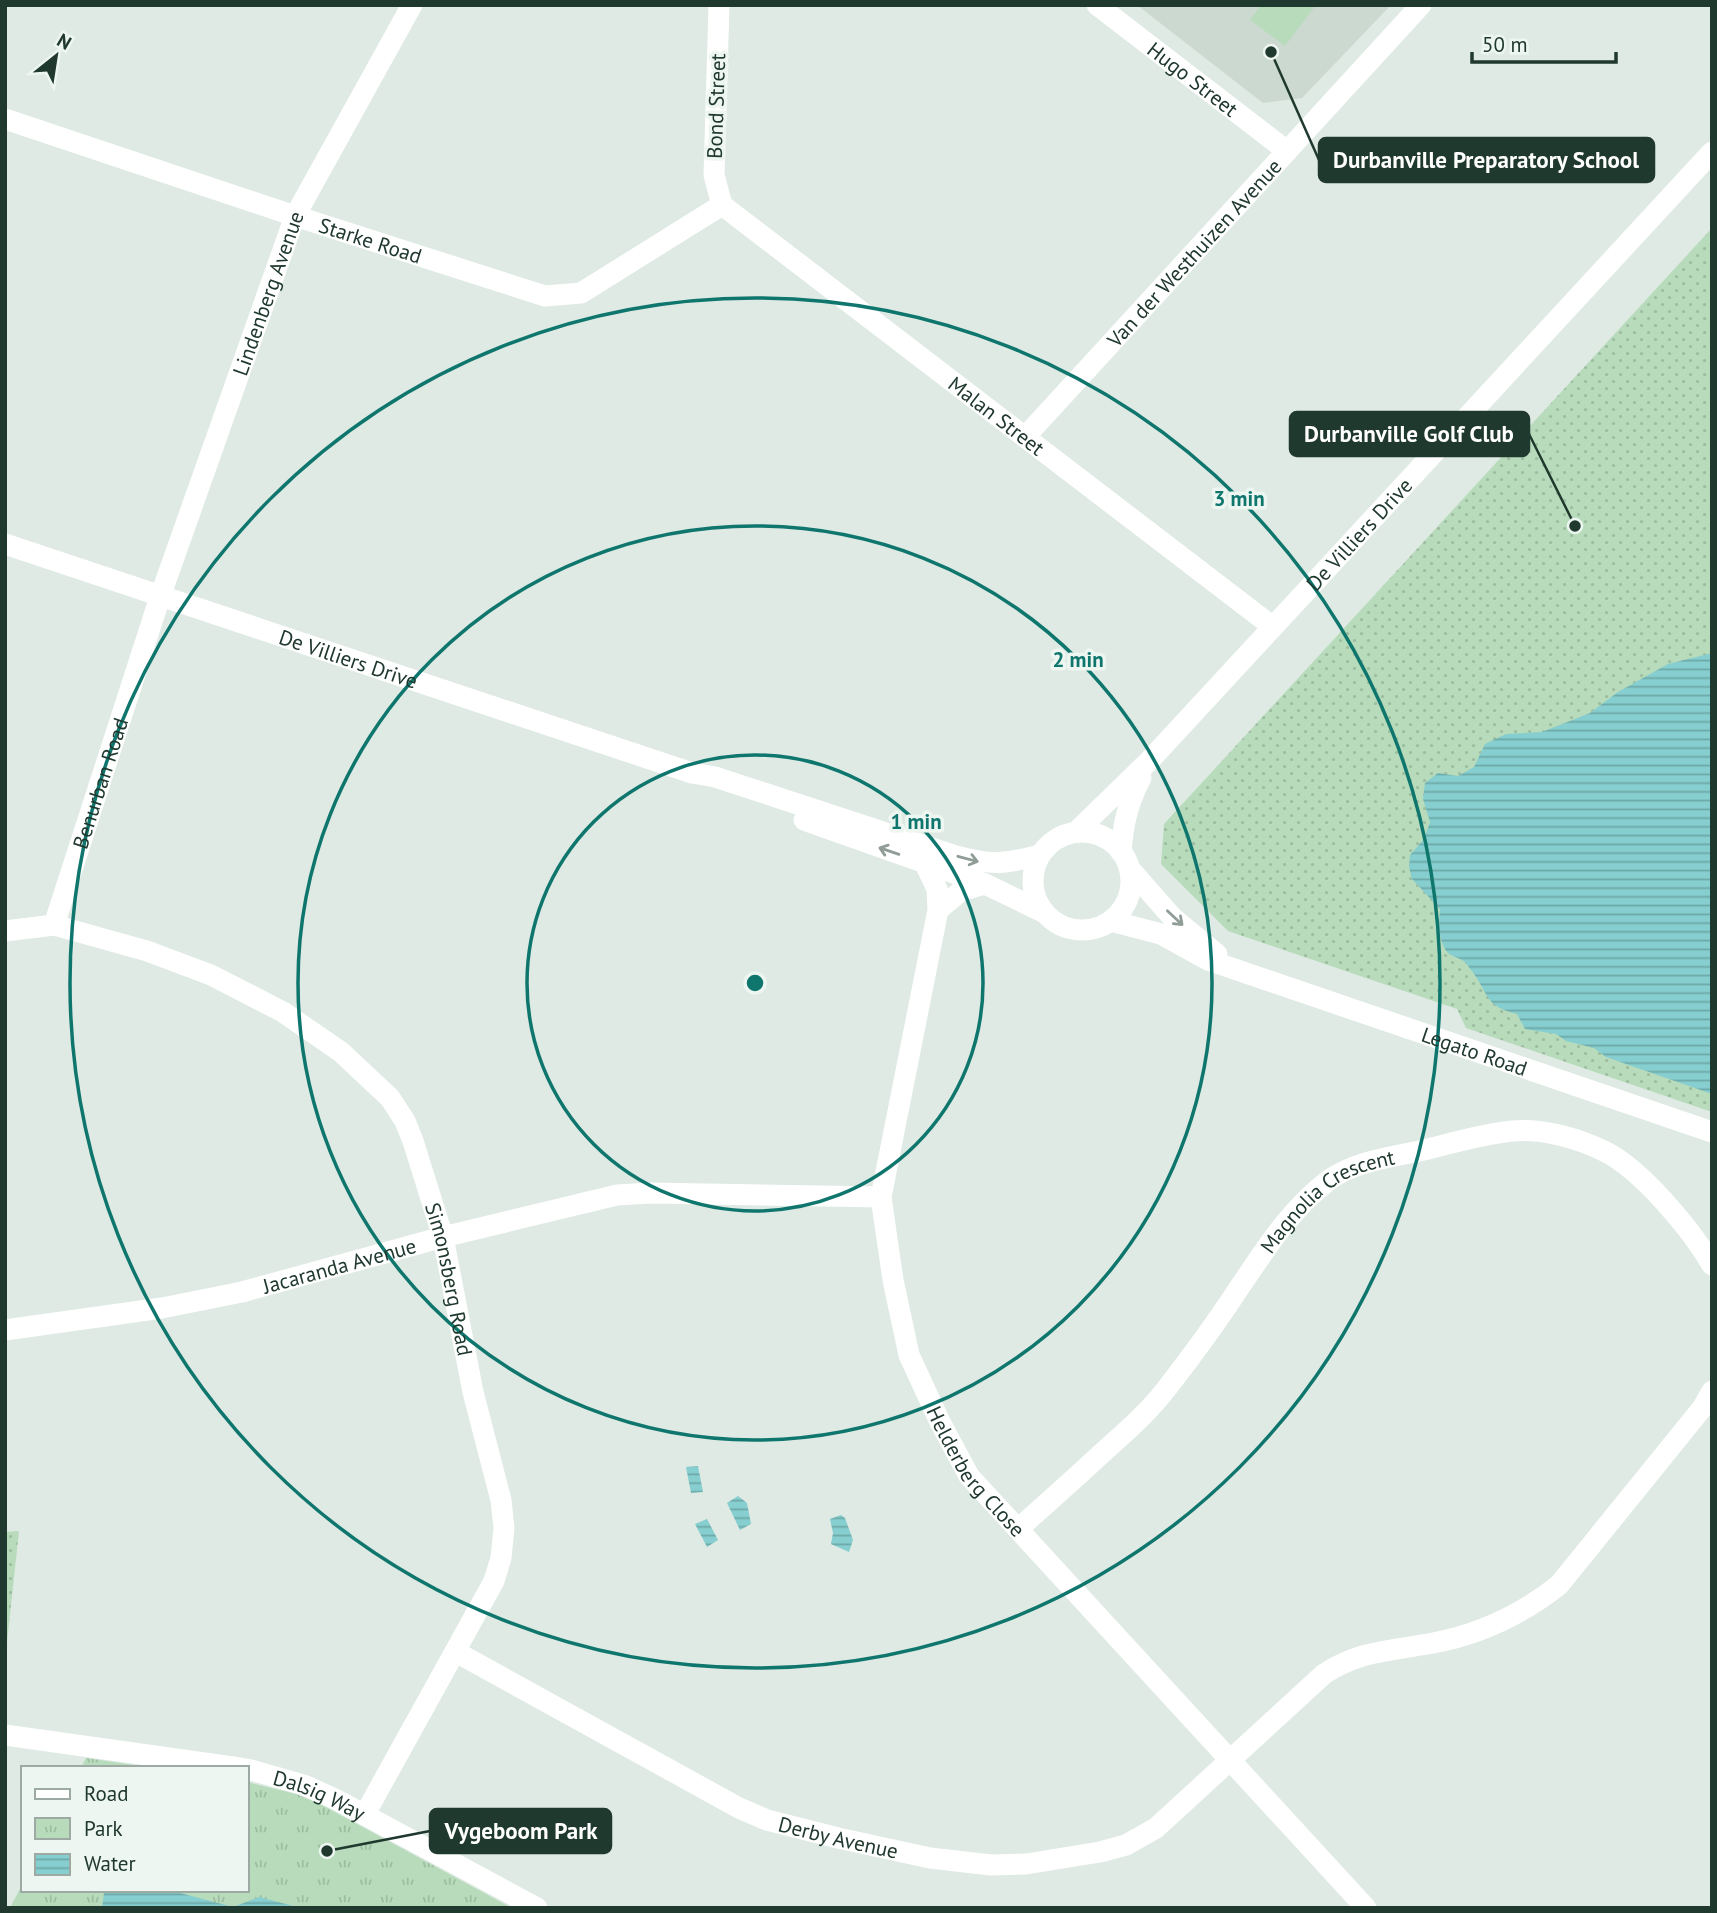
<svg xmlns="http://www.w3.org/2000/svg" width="1717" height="1913" viewBox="0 0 1717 1913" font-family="'PT Sans',sans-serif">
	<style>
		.built { fill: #ccd9d1 }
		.grass { fill: url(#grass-dots) }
		.park { fill: url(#park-tufts) }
		.garden { fill: #b7dbbb }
		.water { fill: url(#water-rules) }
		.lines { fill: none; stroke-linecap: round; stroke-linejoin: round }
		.minor { stroke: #fff; stroke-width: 21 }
		.oneway { stroke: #909c96 }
		.ring { fill: none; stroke: #0f766e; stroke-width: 3.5 }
		.labels { text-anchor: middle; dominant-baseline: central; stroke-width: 7; stroke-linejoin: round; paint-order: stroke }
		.street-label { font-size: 21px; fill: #20392e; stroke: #eef6f1 }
		.centre { fill: #0f766e; stroke: #eef6f1; stroke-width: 3.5 }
		.ring-label { font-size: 21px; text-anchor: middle; font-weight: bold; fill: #0f766e; stroke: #eef6f1; stroke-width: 7; stroke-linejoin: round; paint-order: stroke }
		.leader { fill: none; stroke: #20392e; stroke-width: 2.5 }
		.callout-dot { fill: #20392e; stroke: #eef6f1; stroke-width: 2.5 }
		.callout { fill: #20392e; stroke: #20392e; stroke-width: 2.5 }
		.callout-label { font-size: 23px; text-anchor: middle; font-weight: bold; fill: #fff }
	</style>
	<defs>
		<pattern id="grass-dots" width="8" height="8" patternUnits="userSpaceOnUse" patternTransform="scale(1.75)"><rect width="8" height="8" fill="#b7dbbb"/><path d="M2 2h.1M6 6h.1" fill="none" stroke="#9dbda1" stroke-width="1.8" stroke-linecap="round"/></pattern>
		<pattern id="park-tufts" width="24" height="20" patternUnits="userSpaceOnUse" patternTransform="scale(1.75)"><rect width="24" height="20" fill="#b7dbbb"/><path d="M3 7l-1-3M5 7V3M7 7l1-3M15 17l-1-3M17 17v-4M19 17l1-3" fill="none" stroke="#9dbda1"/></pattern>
		<pattern id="water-rules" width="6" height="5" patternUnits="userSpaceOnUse" patternTransform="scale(1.75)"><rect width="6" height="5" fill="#86cecf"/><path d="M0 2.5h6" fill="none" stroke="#6da8a8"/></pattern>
	</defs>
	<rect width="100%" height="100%" fill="#deeae3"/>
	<!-- built -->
	<path class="built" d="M 1137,5 L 1391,5 L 1302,98 L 1263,103 Z"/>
	<!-- grass -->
	<g class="grass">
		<path d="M 1712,228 L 1712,1112 L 1466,1028 L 1457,1009 L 1228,931 L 1161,864 L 1164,824 Z"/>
		<path d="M 19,1531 L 5,1661 L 5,1532 Z"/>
	</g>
	<!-- park -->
	<g class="park">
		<path d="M 86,1758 L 154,1768 L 81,1768 Z"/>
		<path d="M 247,1782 L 296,1794 L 322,1805 L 512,1908 L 11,1906 L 23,1883 L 23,1890 L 247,1890 Z"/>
	</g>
	<!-- garden -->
	<path class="garden" d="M 1261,5 L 1316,5 L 1285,46 L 1250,20 Z"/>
	<!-- water -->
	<g class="water">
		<path d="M 1712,653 L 1712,1094 L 1606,1057 L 1594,1048 L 1566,1041 L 1556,1034 L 1525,1029 L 1517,1014 C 1484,1006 1489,994 1472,971 C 1469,968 1468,965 1465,962 C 1457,956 1448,957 1444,947 C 1438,935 1439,922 1440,909 L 1412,879 L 1409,867 L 1410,855 L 1424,839 L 1430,822 L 1423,799 L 1425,783 L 1438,773 L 1458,776 L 1474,767 L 1485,744 L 1506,734 L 1542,732 L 1590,713 L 1618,692 L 1668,664 Z"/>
		<path d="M 698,1466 L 703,1492 L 691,1493 L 686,1467 Z"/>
		<path d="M 738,1496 L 747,1503 L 751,1524 L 740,1530 L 727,1503 Z"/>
		<path d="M 841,1515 L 845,1518 L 853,1540 L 849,1552 L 831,1544 L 833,1533 L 830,1519 Z"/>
		<path d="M 707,1519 L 718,1540 L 707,1547 L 695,1524 Z"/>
		<path d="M 112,1890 L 169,1890 L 233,1907 L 259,1897 L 301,1908 L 102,1908 L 104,1893 Z"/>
	</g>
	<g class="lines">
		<!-- minor -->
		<g class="minor">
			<path d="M 719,5 L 714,175 L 722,205"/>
			<path id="s1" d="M 1097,5 L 1287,151"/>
			<path id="s2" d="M 5,119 L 295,216 L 545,296 L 581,293 L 722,205"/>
			<path id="s3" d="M 722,205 L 1273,627"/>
			<path id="s4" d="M 1025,437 L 1421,5"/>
			<path id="s5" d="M 5,544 L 692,773 L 715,777 L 953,855 C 989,865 1003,865 1039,855"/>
			<path d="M 804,820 L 985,884 L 1043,912"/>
			<path id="s6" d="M 1076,832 L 1150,760 L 1712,152"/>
			<circle cx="1082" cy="881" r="49"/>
			<path d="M 1121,852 C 1123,824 1128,802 1141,778"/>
			<path id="s7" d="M 925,864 L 937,889 L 938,910 L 881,1197 L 893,1280 L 909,1355 L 940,1422 L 969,1476 L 1366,1908"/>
			<path d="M 1129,868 L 1172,917 L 1217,954"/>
			<path d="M 938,910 L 961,891 L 985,884"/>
			<path id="s8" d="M 1111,921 L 1161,934 L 1208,960 L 1712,1132"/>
			<path id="s9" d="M 54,925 L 160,597 L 295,216 L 412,5"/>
			<path id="s10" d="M 5,931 L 54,925 L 147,951 L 211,975 L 283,1012 L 341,1052 L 390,1098 L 405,1121 L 413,1141 L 443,1237 L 473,1392 L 501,1500 L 504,1528 L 501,1558 L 494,1581 L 365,1814"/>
			<path id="s11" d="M 5,1330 L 162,1308 L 242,1292 L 443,1237 L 617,1195 L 650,1193 L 881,1197"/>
			<path id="s12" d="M 1018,1529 C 1045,1505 1073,1480 1100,1455 C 1123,1434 1148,1413 1167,1388 C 1191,1357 1214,1326 1235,1294 C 1263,1253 1289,1210 1329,1180 C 1355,1161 1393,1157 1424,1150 C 1453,1143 1482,1134 1512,1131 C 1542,1128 1577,1138 1604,1151 C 1641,1169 1691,1229 1712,1265"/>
			<path id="s13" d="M 456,1652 L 739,1808 L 767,1820 L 838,1838 L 930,1858 L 991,1865 L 1026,1864 L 1100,1852 L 1126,1845 L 1156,1828 L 1324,1674 C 1361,1650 1391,1651 1433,1643 C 1481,1634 1521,1615 1559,1585 L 1703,1407 L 1712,1391"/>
			<path d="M 5,1735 L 240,1768"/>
			<path id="s14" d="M 247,1769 L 304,1785 L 335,1799 L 537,1908"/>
		</g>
	</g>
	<!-- one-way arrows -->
	<defs><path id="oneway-shaft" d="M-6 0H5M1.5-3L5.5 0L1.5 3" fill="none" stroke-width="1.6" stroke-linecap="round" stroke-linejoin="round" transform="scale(1.75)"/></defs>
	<g class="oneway">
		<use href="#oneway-shaft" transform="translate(889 851) rotate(-161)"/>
		<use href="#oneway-shaft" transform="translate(968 859) rotate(15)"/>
		<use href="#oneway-shaft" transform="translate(1175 918) rotate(43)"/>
	</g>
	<!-- distance rings -->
	<g class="ring">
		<circle cx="755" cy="983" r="228"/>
		<circle cx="755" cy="983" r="457"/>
		<circle cx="755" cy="983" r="685"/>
	</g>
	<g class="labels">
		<!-- street labels -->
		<g class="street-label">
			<text stroke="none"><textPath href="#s1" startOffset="121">Hugo Street</textPath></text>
			<text transform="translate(716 106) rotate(-88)">Bond Street</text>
			<text stroke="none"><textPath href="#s2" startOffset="385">Starke Road</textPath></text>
			<text stroke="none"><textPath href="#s4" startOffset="250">Van der Westhuizen Avenue</textPath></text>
			<text stroke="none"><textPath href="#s9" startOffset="667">Lindenberg Avenue</textPath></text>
			<text stroke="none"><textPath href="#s3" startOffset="346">Malan Street</textPath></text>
			<text stroke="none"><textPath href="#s6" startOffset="411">De Villiers Drive</textPath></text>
			<text stroke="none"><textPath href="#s5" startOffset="362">De Villiers Drive</textPath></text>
			<text stroke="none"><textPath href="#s9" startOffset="149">Benurban Road</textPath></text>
			<text stroke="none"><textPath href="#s8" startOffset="387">Legato Road</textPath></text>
			<text stroke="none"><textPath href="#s12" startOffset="457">Magnolia Crescent</textPath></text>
			<text stroke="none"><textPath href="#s11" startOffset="341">Jacaranda Avenue</textPath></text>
			<text stroke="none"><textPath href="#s10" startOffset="625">Simonsberg Road</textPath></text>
			<text stroke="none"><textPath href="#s7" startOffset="637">Helderberg Close</textPath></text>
			<text stroke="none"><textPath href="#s14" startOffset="77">Dalsig Way</textPath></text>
			<text stroke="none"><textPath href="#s13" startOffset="427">Derby Avenue</textPath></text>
		</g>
	</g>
	<circle cx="755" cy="983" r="10" class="centre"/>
	<g class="ring-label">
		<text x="1239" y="506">3 min</text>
		<text x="1078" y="667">2 min</text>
		<text x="916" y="829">1 min</text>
	</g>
	<!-- callouts -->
	<path class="leader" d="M1271 52L1319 160M1575 526L1529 434M327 1851L430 1831"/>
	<g class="callout-dot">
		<circle cx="1271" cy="52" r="7"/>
		<circle cx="1575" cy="526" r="7"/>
		<circle cx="327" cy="1851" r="7"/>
	</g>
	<g class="callout">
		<rect x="1319" y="138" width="335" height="44" rx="7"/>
		<rect x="1290" y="412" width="239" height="44" rx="7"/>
		<rect x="430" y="1809" width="181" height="44" rx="7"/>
	</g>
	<g class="callout-label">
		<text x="1486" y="168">Durbanville Preparatory School</text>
		<text x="1409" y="442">Durbanville Golf Club</text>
		<text x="521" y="1839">Vygeboom Park</text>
	</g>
	<!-- border -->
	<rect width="1717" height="1913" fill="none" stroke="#20392e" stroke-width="14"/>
	<!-- legend -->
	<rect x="21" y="1766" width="228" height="126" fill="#eef6f1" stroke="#9caaa3" stroke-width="2"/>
	<rect x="35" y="1789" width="35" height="10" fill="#ffffff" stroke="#9caaa3" stroke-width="2"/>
	<text x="84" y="1801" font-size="21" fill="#20392e">Road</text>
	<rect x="35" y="1818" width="35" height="21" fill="url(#park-tufts)" stroke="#9caaa3" stroke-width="2"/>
	<text x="84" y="1836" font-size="21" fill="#20392e">Park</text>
	<rect x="35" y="1854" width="35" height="21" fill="url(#water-rules)" stroke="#9caaa3" stroke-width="2"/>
	<text x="84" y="1871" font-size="21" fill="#20392e">Water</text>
	<!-- north arrow -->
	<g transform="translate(56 56) rotate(30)" stroke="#eef6f1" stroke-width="5" paint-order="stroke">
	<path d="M0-5L12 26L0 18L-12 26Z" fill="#20392e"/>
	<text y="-10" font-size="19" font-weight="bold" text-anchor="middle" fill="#20392e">N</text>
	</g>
	<!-- scale -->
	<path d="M1472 52v10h144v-10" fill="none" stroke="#20392e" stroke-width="3.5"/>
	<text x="1482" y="52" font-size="21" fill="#20392e" stroke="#eef6f1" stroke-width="5" paint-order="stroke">50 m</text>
</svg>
